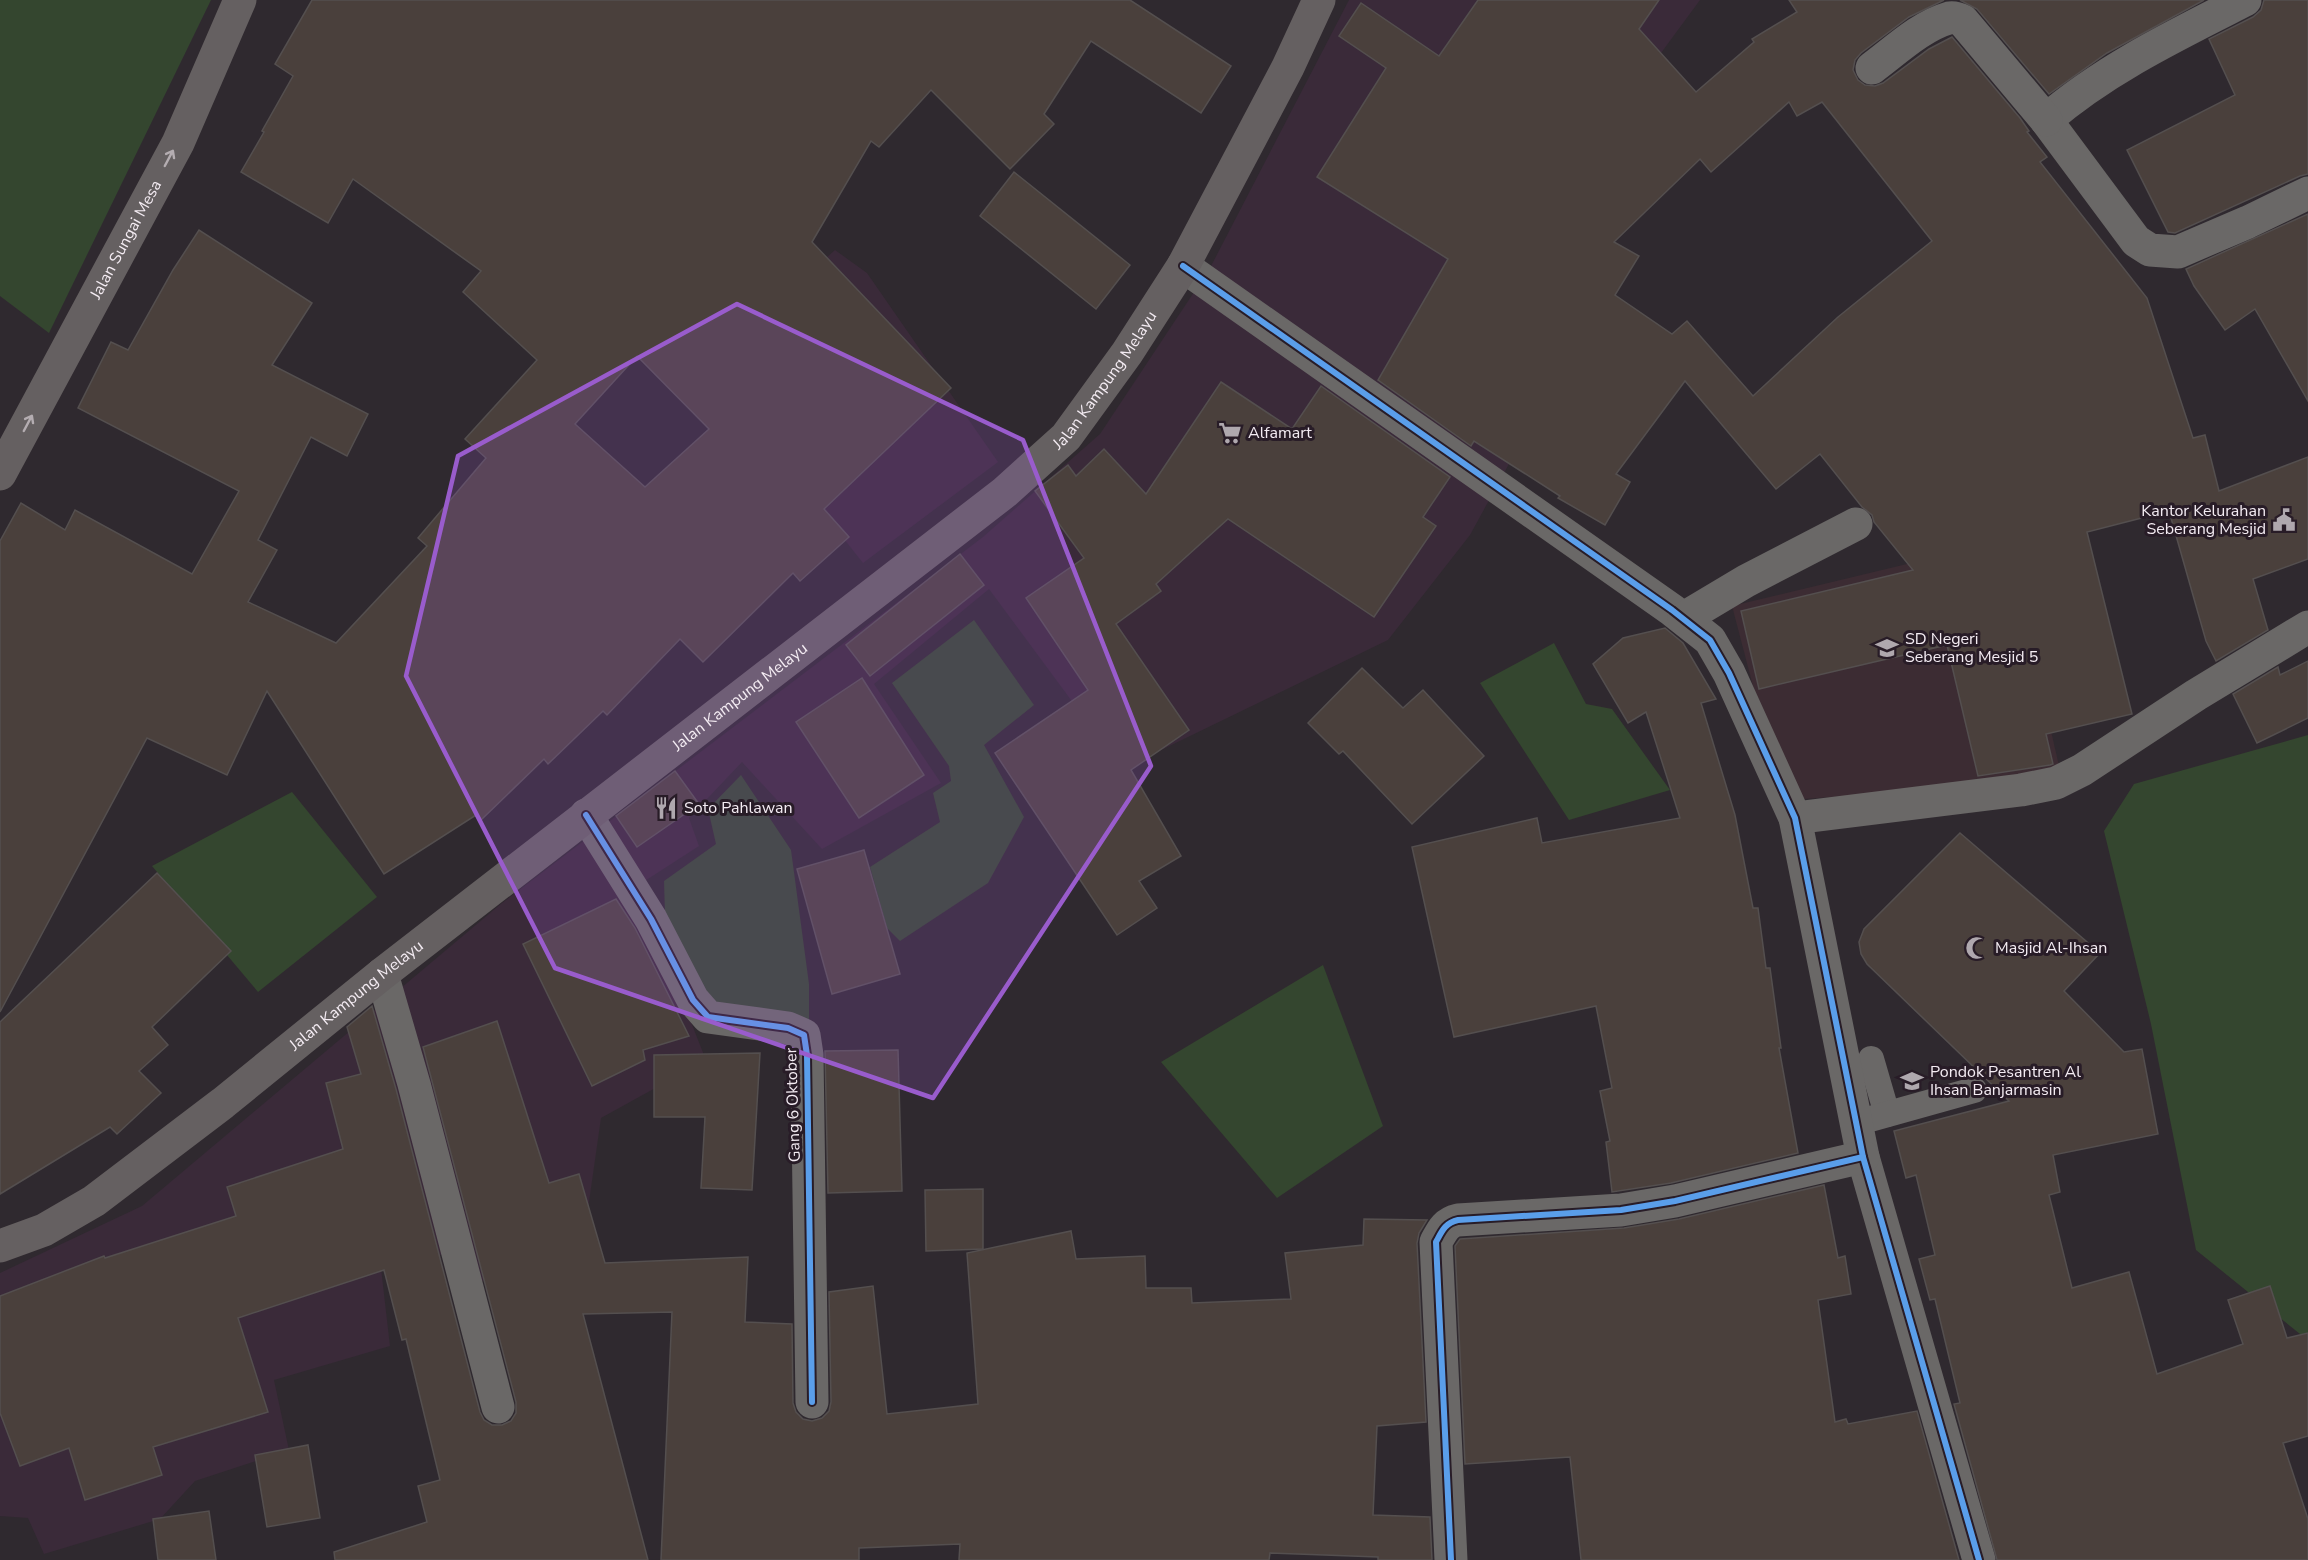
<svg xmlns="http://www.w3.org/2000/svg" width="2308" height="1560" viewBox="0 0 2308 1560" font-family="'Nunito Sans',sans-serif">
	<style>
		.built { fill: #3a2a39 }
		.education { fill: #3c2c33 }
		.green { fill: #34462f }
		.building { fill: #4a403c; stroke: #544f4f; stroke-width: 1.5; fill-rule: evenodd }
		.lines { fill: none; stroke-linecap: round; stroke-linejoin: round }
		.lane { stroke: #6a6867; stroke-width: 26 }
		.street { stroke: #6a6867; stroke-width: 33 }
		.secondary { stroke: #656061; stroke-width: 33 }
		.cycleway-casing { stroke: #281c27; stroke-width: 10 }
		.cycleway { stroke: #5a9eea; stroke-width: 6 }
		.oneway { stroke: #b4adb1 }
		.marked { fill: #995ccc; fill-opacity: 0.2; stroke: #995ccc; stroke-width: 4.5; stroke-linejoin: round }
		.labels { text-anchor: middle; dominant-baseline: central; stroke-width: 6; stroke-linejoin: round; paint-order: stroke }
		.street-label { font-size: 16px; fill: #f4ecf3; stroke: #281c27 }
		.poi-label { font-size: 16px; fill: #f4ecf3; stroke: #281c27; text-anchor: start }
	</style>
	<rect width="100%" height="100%" fill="#2f292f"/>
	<!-- built -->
	<g class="built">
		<path d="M 1349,0 L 1700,0 L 1572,174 L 1551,387 L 1470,535 L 1388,640 L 1122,769 L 989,589 L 874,684 L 941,783 L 822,849 L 742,762 L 689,818 L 699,846 L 637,886 L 706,1060 L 601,1118 L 582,1251 L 466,1286 L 449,1253 L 381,1268 L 390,1346 L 274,1380 L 289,1450 L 195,1481 L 160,1519 L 44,1554 L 28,1518 L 0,1516 L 0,1273 L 142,1206 L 502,903 L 983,537 L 1100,434 L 1210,268 Z"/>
		<path d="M 835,250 L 867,273 L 998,462 L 863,563 L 706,365 Z"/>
	</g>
	<!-- education -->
	<path class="education" d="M 2007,540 L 2060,770 L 1980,787 L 1803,799 L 1754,690 L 1732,606 Z"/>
	<!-- green -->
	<g class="green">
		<path d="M 0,0 L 211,0 L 49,333 L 0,296 Z"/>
		<path d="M 974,620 L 1034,705 L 984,745 L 1024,817 L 988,883 L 900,941 L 887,928 L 870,867 L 940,822 L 933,793 L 951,781 L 949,766 L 892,683 Z"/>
		<path d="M 1554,643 L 1586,704 L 1612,709 L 1670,790 L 1569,820 L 1480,683 Z"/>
		<path d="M 2308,735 L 2308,1336 L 2305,1338 L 2196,1250 L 2151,1024 L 2104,831 L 2134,784 Z"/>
		<path d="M 741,775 L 791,850 L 809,984 L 809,1024 L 720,1008 L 666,948 L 664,881 L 716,844 L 708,809 Z"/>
		<path d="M 292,792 L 377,897 L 258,992 L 152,866 Z"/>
		<path d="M 1323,965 L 1383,1126 L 1277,1198 L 1161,1062 Z"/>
	</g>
	<!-- building -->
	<g class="building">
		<path d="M 312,0 L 1130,0 L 1231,66 L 1201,113 L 1091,41 L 1044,114 L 1054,124 L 1010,169 L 931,90 L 879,147 L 871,141 L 812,242 L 951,388 L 824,509 L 849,537 L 800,581 L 793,573 L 703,662 L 680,639 L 607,715 L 603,711 L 548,764 L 544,759 L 481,820 L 476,815 L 384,874 L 267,691 L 227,775 L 147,738 L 0,1012 L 0,541 L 21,503 L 65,530 L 75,510 L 192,574 L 239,491 L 78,408 L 111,342 L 128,350 L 173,270 L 199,230 L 312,303 L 272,365 L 368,414 L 347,456 L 311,437 L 258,540 L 277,550 L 248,602 L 336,643 L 427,546 L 418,538 L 486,458 L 465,439 L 537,360 L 463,292 L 481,271 L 353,179 L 328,223 L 241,172 L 264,132 L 262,131 L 293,76 L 275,64 ZM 637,356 L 709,429 L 645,487 L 575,424 Z"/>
		<path d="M 1478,0 L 1659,0 L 1639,29 L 1696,92 L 1754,42 L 1752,39 L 1797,12 L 1789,0 L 1944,0 L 1909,17 L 1861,53 L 1855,60 L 1853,70 L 1858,80 L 1865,85 L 1875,86 L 1883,83 L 1929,49 L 1952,37 L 2020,118 L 2029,131 L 2027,132 L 2047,157 L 2040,162 L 2147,298 L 2193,438 L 2205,435 L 2219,491 L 2308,457 L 2308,559 L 2253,579 L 2268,630 L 2216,661 L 2206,641 L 2169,511 L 2087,532 L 2132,714 L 2046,734 L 2053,764 L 2050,765 L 1978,776 L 1947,645 L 1759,689 L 1741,611 L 1913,570 L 1874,522 L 1872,515 L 1862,507 L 1820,454 L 1776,489 L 1685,381 L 1616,474 L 1630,482 L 1605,525 L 1558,498 L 1560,496 L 1474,441 L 1471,446 L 1378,380 L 1448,259 L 1317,177 L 1386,68 L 1339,36 L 1361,3 L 1439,56 ZM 1789,102 L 1797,116 L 1822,102 L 1932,241 L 1838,317 L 1753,396 L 1687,321 L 1672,334 L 1615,295 L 1639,256 L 1614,242 L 1700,159 L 1711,172 Z"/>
		<path d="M 1960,0 L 2204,0 L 2107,53 L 2049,94 L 1977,9 Z"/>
		<path d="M 2264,0 L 2308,0 L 2308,174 L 2300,176 L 2175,233 L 2168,232 L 2127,150 L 2235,95 L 2209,39 L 2253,17 L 2261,10 Z"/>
		<path d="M 1014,172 L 1130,265 L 1096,309 L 980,216 Z"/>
		<path d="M 2308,214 L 2308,401 L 2255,309 L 2225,330 L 2194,286 L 2186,269 Z"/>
		<path d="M 1221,382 L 1292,429 L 1321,386 L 1450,477 L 1423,517 L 1436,526 L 1374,617 L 1228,519 L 1156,584 L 1161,591 L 1116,624 L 1189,730 L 1131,770 L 1181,856 L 1139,881 L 1157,908 L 1117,935 L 995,753 L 1088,690 L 1026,598 L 1084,558 L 1035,491 L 1068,465 L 1076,476 L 1104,449 L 1146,494 Z"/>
		<path d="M 960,554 L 984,585 L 870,676 L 846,645 Z"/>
		<path d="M 1665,628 L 1683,643 L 1716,699 L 1701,703 L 1735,815 L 1753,908 L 1758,908 L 1766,968 L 1770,968 L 1781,1048 L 1779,1048 L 1798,1153 L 1671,1183 L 1612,1192 L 1606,1142 L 1610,1141 L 1600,1091 L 1612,1088 L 1596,1006 L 1454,1037 L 1412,847 L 1537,818 L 1542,843 L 1680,818 L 1646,712 L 1628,723 L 1593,664 L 1623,638 Z"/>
		<path d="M 2308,661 L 2308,718 L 2257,743 L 2233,694 L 2278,667 L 2280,675 Z"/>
		<path d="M 1362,668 L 1403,708 L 1423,690 L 1484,756 L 1412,824 L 1343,751 L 1339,754 L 1308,723 Z"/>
		<path d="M 862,678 L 924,775 L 859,818 L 796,722 Z"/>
		<path d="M 675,771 L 699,804 L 637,847 L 616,816 Z"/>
		<path d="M 1960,833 L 2100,953 L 2064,991 L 2124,1052 L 2142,1049 L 2158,1134 L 2053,1155 L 2060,1192 L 2049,1195 L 2072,1288 L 2129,1272 L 2157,1374 L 2243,1344 L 2228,1300 L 2270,1286 L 2287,1338 L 2308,1333 L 2308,1436 L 2283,1443 L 2308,1519 L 2308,1560 L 1997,1560 L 1954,1404 L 1960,1403 L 1935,1299 L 1930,1300 L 1919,1259 L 1935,1255 L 1916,1175 L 1906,1178 L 1894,1131 L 2009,1101 L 1867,964 L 1861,954 L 1859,942 L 1864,929 Z"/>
		<path d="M 864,850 L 900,974 L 832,994 L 797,869 Z"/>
		<path d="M 157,873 L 231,951 L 152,1027 L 168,1045 L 139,1071 L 161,1093 L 117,1134 L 110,1127 L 0,1194 L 0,1022 Z"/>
		<path d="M 616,899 L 635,928 L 689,1036 L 643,1050 L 645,1060 L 592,1086 L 523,944 Z"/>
		<path d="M 372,1006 L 396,1089 L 480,1412 L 484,1420 L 492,1425 L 502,1425 L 511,1421 L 516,1413 L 516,1402 L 423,1047 L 497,1021 L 549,1183 L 579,1174 L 605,1263 L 748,1257 L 745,1322 L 792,1324 L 793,1403 L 796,1412 L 803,1419 L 812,1421 L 822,1418 L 829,1411 L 831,1402 L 829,1292 L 873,1286 L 887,1414 L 978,1404 L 967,1253 L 1071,1231 L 1076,1259 L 1145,1256 L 1146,1288 L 1191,1288 L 1192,1303 L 1291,1299 L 1285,1253 L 1363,1245 L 1364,1219 L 1427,1220 L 1419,1233 L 1417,1243 L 1426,1422 L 1377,1426 L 1373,1515 L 1430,1517 L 1432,1560 L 1378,1560 L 1378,1557 L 1270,1553 L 1269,1560 L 959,1560 L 960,1544 L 859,1548 L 859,1560 L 661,1560 L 672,1312 L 583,1314 L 648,1560 L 335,1560 L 334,1552 L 427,1522 L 418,1486 L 440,1480 L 406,1339 L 402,1340 L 384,1270 L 238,1318 L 268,1412 L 153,1447 L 162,1475 L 85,1500 L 69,1448 L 20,1466 L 0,1413 L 0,1296 L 104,1256 L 105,1258 L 236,1216 L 227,1187 L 343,1149 L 326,1083 L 361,1074 L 347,1027 Z"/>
		<path d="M 898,1050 L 902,1191 L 828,1193 L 825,1051 Z"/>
		<path d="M 760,1053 L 752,1190 L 701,1188 L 705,1117 L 654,1117 L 654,1055 Z"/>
		<path d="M 1824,1185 L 1838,1258 L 1845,1256 L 1851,1294 L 1818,1300 L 1835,1422 L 1846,1419 L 1848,1424 L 1917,1411 L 1959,1560 L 1581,1560 L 1570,1457 L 1465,1464 L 1455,1246 L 1460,1239 L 1624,1228 L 1679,1219 Z"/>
		<path d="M 983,1189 L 983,1249 L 926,1251 L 925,1190 Z"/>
		<path d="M 308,1445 L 320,1518 L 267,1527 L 255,1455 Z"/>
		<path d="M 209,1511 L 216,1560 L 158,1560 L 153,1519 Z"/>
	</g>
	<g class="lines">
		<!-- lane -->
		<g class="lane">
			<path d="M 1871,1059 L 1887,1114"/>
			<path d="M 1856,1123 L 1974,1090"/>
		</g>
		<!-- street -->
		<g class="street">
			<path d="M 2245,0 C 2176,35 2105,69 2046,120 L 2136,241 L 2150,250 L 2178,252 L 2248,222 L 2308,193"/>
			<path d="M 1872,68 C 1895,51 1921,26 1949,18 C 1954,17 1959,19 1963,21 L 2046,120"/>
			<path d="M 1183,266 L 1672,610 L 1710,640 L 1729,673 L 1795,818 L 1863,1157 L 1979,1560"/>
			<path d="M 1684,618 L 1746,581 L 1856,524"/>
			<path d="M 586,815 L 651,919 L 693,1000 L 708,1017 L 788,1028 L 804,1035 L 807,1055 L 812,1402"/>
			<path d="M 1795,818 L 2021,790 L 2056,783 L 2082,770 L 2196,695 L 2308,627"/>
			<path d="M 382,974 L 414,1084 L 498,1407"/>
			<path d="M 1451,1560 L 1436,1242 C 1442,1231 1445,1223 1458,1220 L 1621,1210 L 1675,1201 L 1863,1157"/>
		</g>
		<!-- secondary -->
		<g class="secondary">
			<path id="s1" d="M 0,474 L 178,143 L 240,0"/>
			<path id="s2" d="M 0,1246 L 44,1230 L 94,1201 L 223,1103 L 382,974 L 1005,492 L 1066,437 L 1127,353 L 1183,266 L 1288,67 L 1319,0"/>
		</g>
		<!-- cycleway casing -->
		<g class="cycleway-casing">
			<g id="cycleway">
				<path d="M 1183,266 L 1672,610 L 1710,640 L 1729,673 L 1795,818 L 1863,1157 L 1979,1560"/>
				<path d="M 586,815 L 651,919 L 693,1000 L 708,1017 L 788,1028 L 804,1035 L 807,1055 L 812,1402"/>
				<path d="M 1451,1560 L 1436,1242 C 1442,1231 1445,1223 1458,1220 L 1621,1210 L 1675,1201 L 1863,1157"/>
			</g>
		</g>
		<!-- cycleway -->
		<use href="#cycleway" class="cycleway"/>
	</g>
	<!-- one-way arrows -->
	<defs><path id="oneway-shaft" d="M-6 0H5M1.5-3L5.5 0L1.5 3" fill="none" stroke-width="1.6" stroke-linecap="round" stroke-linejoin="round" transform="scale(1.5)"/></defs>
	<g class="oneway">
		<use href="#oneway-shaft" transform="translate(169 158) rotate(-62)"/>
		<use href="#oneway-shaft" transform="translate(28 423) rotate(-62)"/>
	</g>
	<!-- marked area -->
	<path class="marked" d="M 737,304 L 1023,440 L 1151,766 L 933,1098 L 555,968 L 406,676 L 458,456 Z"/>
	<!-- icons -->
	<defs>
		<g id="supermarket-bare" transform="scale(1.8)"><path d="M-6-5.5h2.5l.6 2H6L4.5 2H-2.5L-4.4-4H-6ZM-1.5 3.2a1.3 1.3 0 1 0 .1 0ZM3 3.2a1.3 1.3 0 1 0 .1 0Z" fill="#afa8ae" stroke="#281c27" stroke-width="2.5" paint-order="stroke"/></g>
		<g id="civic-bare" transform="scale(1.8)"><path d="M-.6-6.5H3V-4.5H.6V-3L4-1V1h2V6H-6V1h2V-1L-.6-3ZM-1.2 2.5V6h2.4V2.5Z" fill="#afa8ae" stroke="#281c27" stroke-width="2.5" paint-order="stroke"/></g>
		<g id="school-bare" transform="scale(1.8)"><path d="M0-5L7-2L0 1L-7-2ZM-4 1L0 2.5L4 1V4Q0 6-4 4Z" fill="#afa8ae" stroke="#281c27" stroke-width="2.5" paint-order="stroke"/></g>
		<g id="restaurant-bare" transform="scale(1.8)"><path d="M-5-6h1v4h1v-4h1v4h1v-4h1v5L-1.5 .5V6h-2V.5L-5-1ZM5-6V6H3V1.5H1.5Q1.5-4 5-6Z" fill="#afa8ae" stroke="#281c27" stroke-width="2.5" paint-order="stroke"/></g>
		<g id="mosque-bare" transform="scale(1.8)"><path d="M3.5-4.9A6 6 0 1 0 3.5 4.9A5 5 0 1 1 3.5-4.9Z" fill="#afa8ae" stroke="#281c27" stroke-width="2.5" paint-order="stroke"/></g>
	</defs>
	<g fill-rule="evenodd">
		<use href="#supermarket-bare" x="1230" y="433"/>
		<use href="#civic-bare" x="2284" y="520"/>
		<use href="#school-bare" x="1887" y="648"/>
		<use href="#restaurant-bare" x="666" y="808"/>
		<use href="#mosque-bare" x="1977" y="948"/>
		<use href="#school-bare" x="1912" y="1081"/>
	</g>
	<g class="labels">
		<!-- street labels -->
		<g class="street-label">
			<text stroke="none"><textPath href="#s1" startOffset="266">Jalan Sungai Mesa</textPath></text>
			<text stroke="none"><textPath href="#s2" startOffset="1410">Jalan Kampung Melayu</textPath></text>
			<text stroke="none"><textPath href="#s2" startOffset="924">Jalan Kampung Melayu</textPath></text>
			<text stroke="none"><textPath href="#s2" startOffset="438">Jalan Kampung Melayu</textPath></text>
			<text transform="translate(793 1105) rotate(-92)">Gang 6 Oktober</text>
		</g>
		<!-- poi labels -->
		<g class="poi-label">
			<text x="1248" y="433">Alfamart</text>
			<text x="2266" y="511" text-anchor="end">Kantor Kelurahan<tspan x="2266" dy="18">Seberang Mesjid</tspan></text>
			<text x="1905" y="639">SD Negeri<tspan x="1905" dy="18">Seberang Mesjid 5</tspan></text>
			<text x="684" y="808">Soto Pahlawan</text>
			<text x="1995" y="948">Masjid Al-Ihsan</text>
			<text x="1930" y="1072">Pondok Pesantren Al<tspan x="1930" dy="18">Ihsan Banjarmasin</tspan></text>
		</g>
	</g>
</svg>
